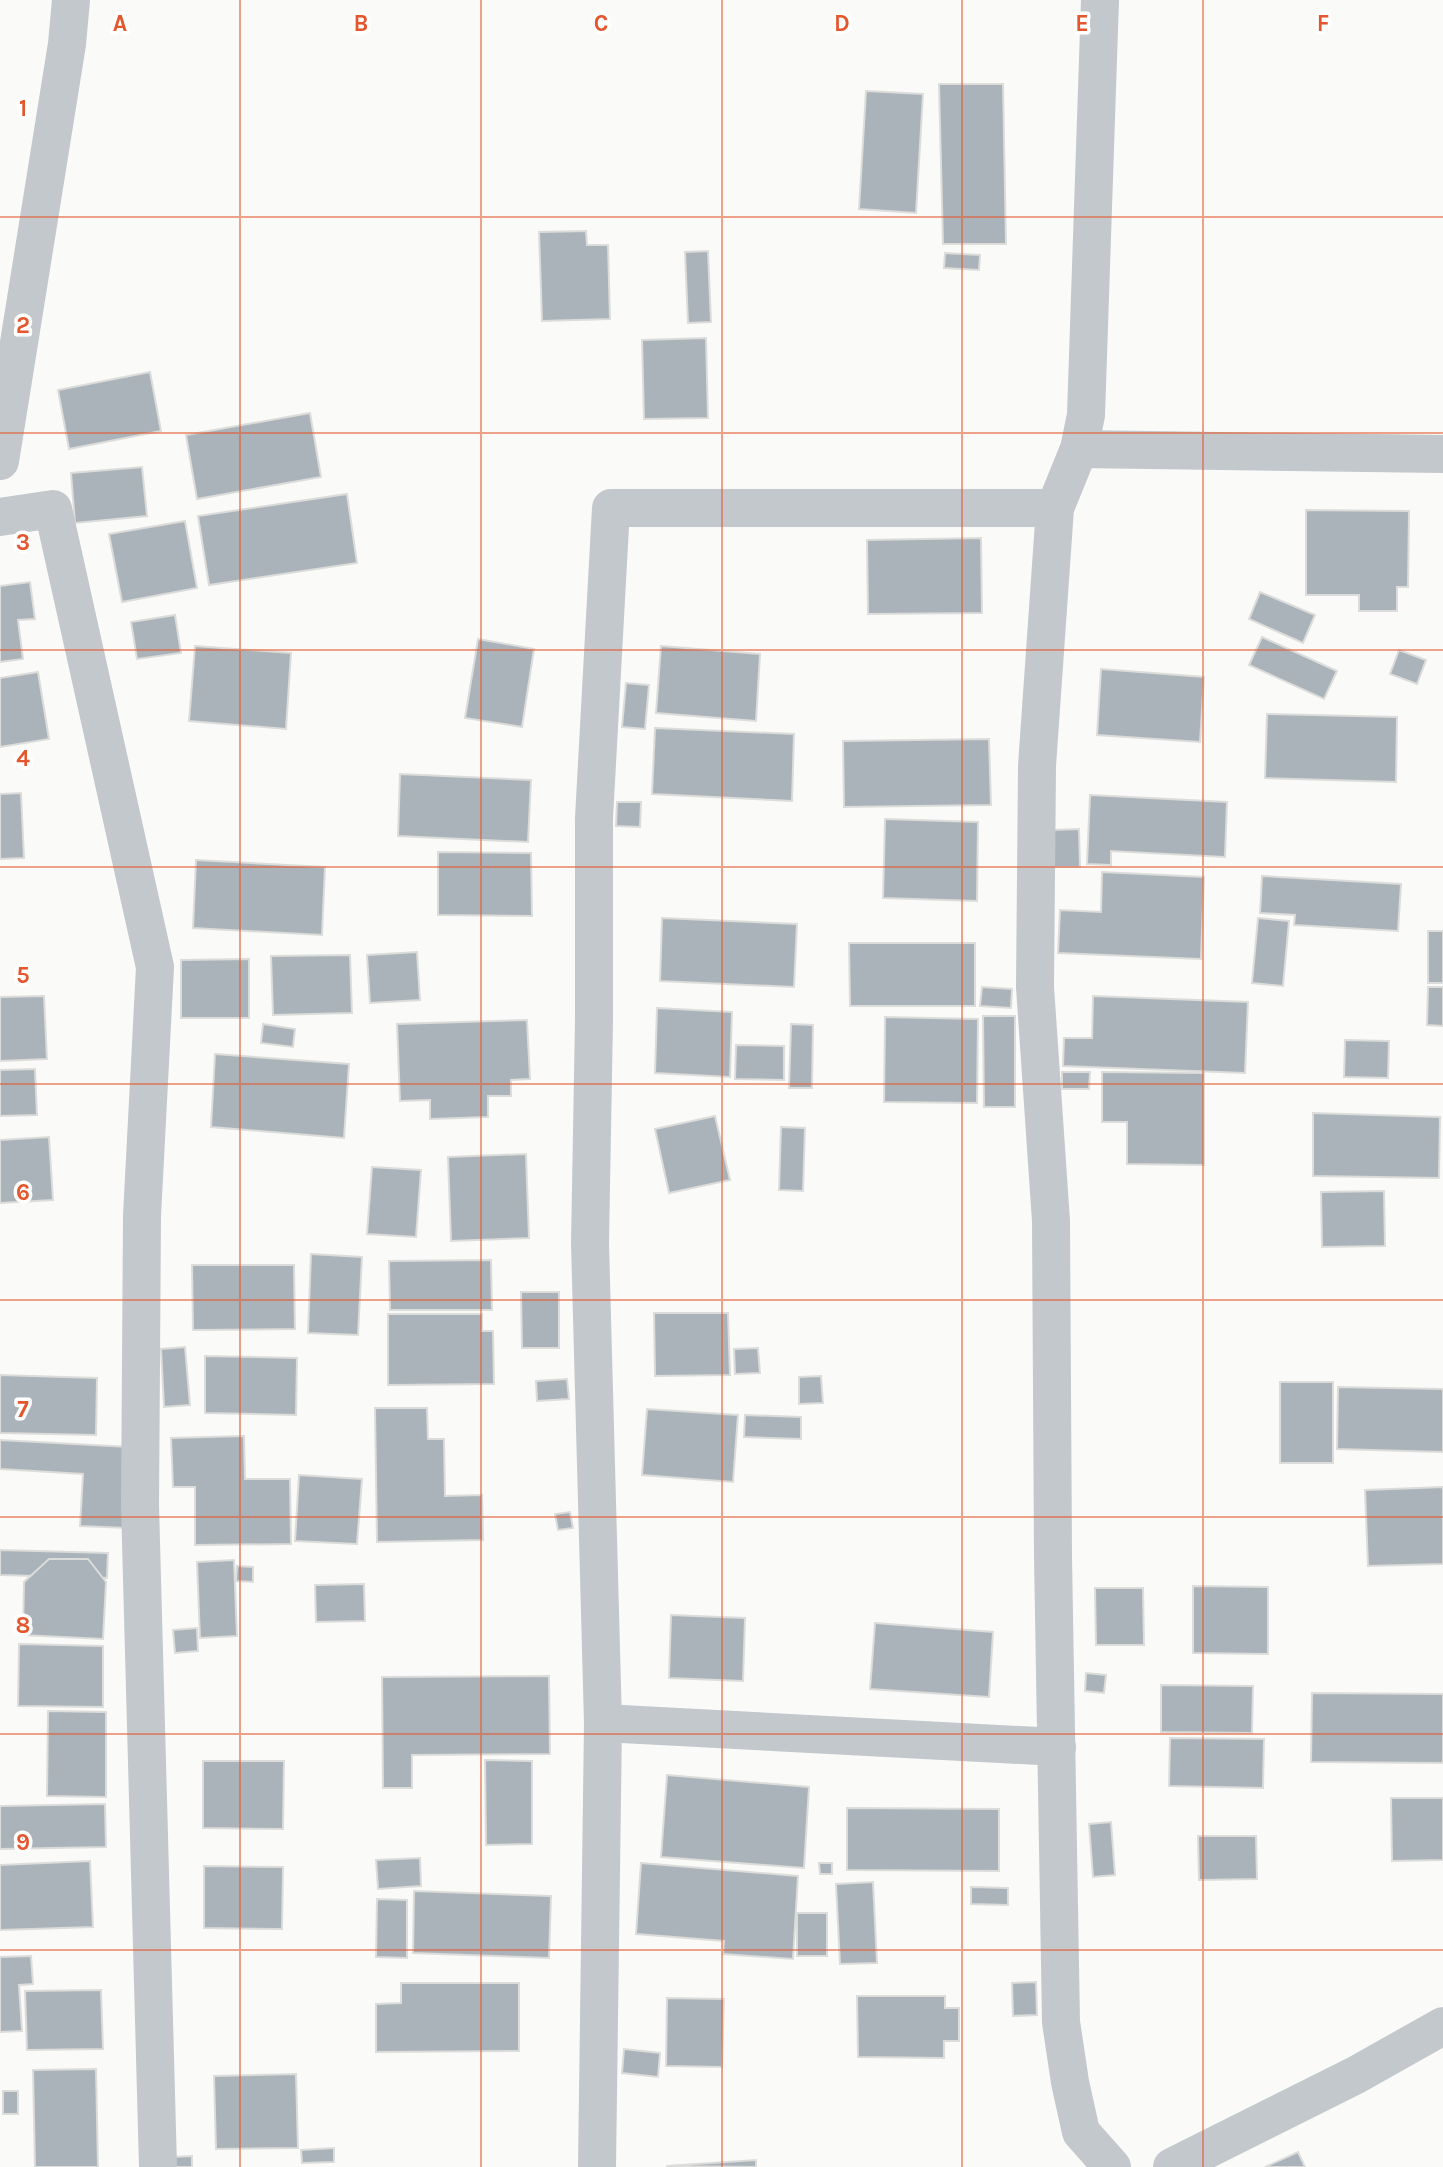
<svg xmlns="http://www.w3.org/2000/svg" width="1443" height="2167" viewBox="0 0 1443 2167" font-family="Karla,sans-serif">
	<style>
		.building { fill: #aab3b9; stroke: #dcdcda; stroke-width: 2 }
		.lines { fill: none; stroke-linecap: round; stroke-linejoin: round }
		.street { stroke: #c3c8cc; stroke-width: 38 }
		.grid { fill: none; stroke: #e4572e; stroke-width: 2; stroke-opacity: 0.55 }
		.grid-label { font-size: 23px; text-anchor: middle; font-weight: bold; fill: #e4572e; stroke: #fff; stroke-width: 7; stroke-linejoin: round; paint-order: stroke }
	</style>
	<rect width="100%" height="100%" fill="#fafaf8"/>
	<!-- building -->
	<g class="building">
		<path d="M 939,84 L 1003,84 L 1006,244 L 943,244 Z"/>
		<path d="M 866,91 L 923,94 L 916,213 L 859,209 Z"/>
		<path d="M 586,231 L 587,245 L 608,245 L 610,319 L 542,321 L 539,232 Z"/>
		<path d="M 708,251 L 711,322 L 688,323 L 685,252 Z"/>
		<path d="M 945,253 L 980,255 L 979,270 L 944,268 Z"/>
		<path d="M 706,338 L 708,418 L 644,419 L 642,340 Z"/>
		<path d="M 150,372 L 161,431 L 69,449 L 58,390 Z"/>
		<path d="M 310,413 L 321,477 L 197,499 L 186,435 Z"/>
		<path d="M 142,467 L 147,516 L 75,523 L 71,473 Z"/>
		<path d="M 347,494 L 357,563 L 209,585 L 198,516 Z"/>
		<path d="M 1306,510 L 1409,511 L 1408,587 L 1397,587 L 1397,611 L 1359,611 L 1359,595 L 1306,595 Z"/>
		<path d="M 185,521 L 197,588 L 122,602 L 109,534 Z"/>
		<path d="M 981,538 L 982,613 L 868,614 L 867,540 Z"/>
		<path d="M 30,582 L 35,619 L 18,620 L 23,659 L 0,662 L 0,586 Z"/>
		<path d="M 1260,592 L 1315,615 L 1303,643 L 1249,619 Z"/>
		<path d="M 175,615 L 181,653 L 137,659 L 131,622 Z"/>
		<path d="M 1262,637 L 1337,671 L 1324,699 L 1249,665 Z"/>
		<path d="M 478,639 L 534,649 L 522,727 L 465,718 Z"/>
		<path d="M 195,646 L 291,653 L 286,729 L 189,721 Z"/>
		<path d="M 661,646 L 760,654 L 756,721 L 656,713 Z"/>
		<path d="M 1399,650 L 1426,660 L 1417,684 L 1390,674 Z"/>
		<path d="M 1101,669 L 1204,677 L 1200,742 L 1097,735 Z"/>
		<path d="M 38,672 L 49,739 L 0,747 L 0,678 Z"/>
		<path d="M 626,683 L 649,685 L 645,729 L 622,727 Z"/>
		<path d="M 1267,714 L 1397,717 L 1396,782 L 1265,778 Z"/>
		<path d="M 655,728 L 794,734 L 792,801 L 652,794 Z"/>
		<path d="M 989,739 L 991,805 L 844,807 L 843,741 Z"/>
		<path d="M 400,774 L 531,780 L 528,842 L 398,836 Z"/>
		<path d="M 21,793 L 24,858 L 0,859 L 0,794 Z"/>
		<path d="M 1090,795 L 1227,802 L 1225,857 L 1111,851 L 1111,865 L 1087,864 Z"/>
		<path d="M 617,802 L 641,802 L 640,827 L 616,826 Z"/>
		<path d="M 885,819 L 978,822 L 977,901 L 883,898 Z"/>
		<path d="M 1079,829 L 1080,867 L 1053,867 L 1052,830 Z"/>
		<path d="M 438,852 L 531,853 L 532,916 L 438,915 Z"/>
		<path d="M 196,860 L 325,867 L 322,935 L 193,928 Z"/>
		<path d="M 1102,872 L 1204,877 L 1201,959 L 1058,953 L 1060,910 L 1101,912 Z"/>
		<path d="M 1262,876 L 1401,884 L 1398,931 L 1294,925 L 1295,915 L 1260,913 Z"/>
		<path d="M 662,918 L 797,924 L 794,987 L 660,981 Z"/>
		<path d="M 1258,918 L 1289,921 L 1283,986 L 1252,983 Z"/>
		<rect x="1428" y="931" width="15" height="52"/>
		<path d="M 849,943 L 975,943 L 975,1006 L 850,1006 Z"/>
		<path d="M 417,952 L 420,1000 L 370,1003 L 367,955 Z"/>
		<path d="M 350,955 L 352,1013 L 273,1015 L 271,956 Z"/>
		<path d="M 249,959 L 249,1018 L 181,1018 L 181,960 Z"/>
		<path d="M 982,987 L 1012,989 L 1011,1008 L 980,1006 Z"/>
		<path d="M 1428,987 L 1443,987 L 1443,1026 L 1427,1025 Z"/>
		<path d="M 44,996 L 47,1059 L 0,1061 L 0,997 Z"/>
		<path d="M 1093,996 L 1248,1002 L 1245,1073 L 1063,1066 L 1064,1038 L 1092,1038 Z"/>
		<path d="M 657,1008 L 732,1012 L 730,1077 L 655,1073 Z"/>
		<path d="M 983,1016 L 1015,1016 L 1015,1107 L 984,1107 Z"/>
		<path d="M 885,1017 L 978,1019 L 977,1103 L 884,1102 Z"/>
		<path d="M 527,1020 L 530,1079 L 511,1080 L 511,1096 L 488,1096 L 488,1117 L 430,1119 L 430,1100 L 400,1101 L 397,1024 Z"/>
		<path d="M 263,1024 L 295,1029 L 293,1047 L 261,1043 Z"/>
		<path d="M 791,1024 L 813,1025 L 812,1088 L 789,1088 Z"/>
		<path d="M 1345,1040 L 1389,1041 L 1388,1078 L 1344,1077 Z"/>
		<path d="M 736,1045 L 784,1046 L 784,1080 L 735,1079 Z"/>
		<path d="M 215,1054 L 349,1064 L 344,1138 L 211,1127 Z"/>
		<path d="M 35,1069 L 37,1115 L 0,1116 L 0,1070 Z"/>
		<path d="M 1062,1072 L 1090,1072 L 1089,1089 L 1062,1089 Z"/>
		<path d="M 1102,1072 L 1204,1073 L 1204,1165 L 1127,1164 L 1127,1122 L 1102,1122 Z"/>
		<path d="M 1313,1113 L 1440,1117 L 1439,1178 L 1313,1176 Z"/>
		<path d="M 715,1116 L 730,1180 L 669,1193 L 655,1129 Z"/>
		<path d="M 781,1127 L 805,1128 L 803,1191 L 779,1190 Z"/>
		<path d="M 49,1137 L 53,1200 L 0,1203 L 0,1140 Z"/>
		<path d="M 526,1154 L 529,1238 L 451,1241 L 448,1157 Z"/>
		<path d="M 372,1167 L 421,1170 L 416,1237 L 367,1234 Z"/>
		<path d="M 1384,1191 L 1385,1246 L 1322,1247 L 1321,1192 Z"/>
		<path d="M 311,1254 L 362,1257 L 358,1335 L 308,1333 Z"/>
		<path d="M 491,1260 L 492,1310 L 390,1310 L 389,1261 Z"/>
		<path d="M 192,1265 L 294,1265 L 295,1329 L 193,1330 Z"/>
		<path d="M 521,1292 L 559,1292 L 559,1348 L 522,1348 Z"/>
		<path d="M 654,1313 L 728,1313 L 730,1375 L 655,1376 Z"/>
		<path d="M 388,1314 L 482,1314 L 482,1331 L 493,1331 L 494,1384 L 388,1385 Z"/>
		<path d="M 185,1347 L 190,1405 L 164,1407 L 161,1349 Z"/>
		<path d="M 758,1348 L 760,1373 L 735,1374 L 734,1349 Z"/>
		<path d="M 205,1356 L 297,1358 L 296,1415 L 205,1413 Z"/>
		<path d="M 0,1375 L 97,1378 L 96,1435 L 0,1433 Z"/>
		<path d="M 821,1376 L 823,1403 L 799,1404 L 799,1377 Z"/>
		<path d="M 567,1379 L 569,1399 L 537,1401 L 536,1381 Z"/>
		<rect x="1280" y="1382" width="53" height="81"/>
		<path d="M 1338,1387 L 1443,1389 L 1443,1452 L 1337,1449 Z"/>
		<path d="M 375,1408 L 427,1408 L 428,1439 L 444,1439 L 445,1496 L 482,1495 L 483,1540 L 377,1542 Z"/>
		<path d="M 647,1409 L 738,1415 L 733,1482 L 642,1475 Z"/>
		<path d="M 745,1415 L 801,1417 L 801,1439 L 744,1437 Z"/>
		<path d="M 244,1436 L 245,1479 L 290,1479 L 291,1544 L 195,1545 L 195,1487 L 173,1487 L 171,1438 Z"/>
		<path d="M 0,1440 L 130,1447 L 127,1528 L 80,1526 L 83,1474 L 0,1469 Z"/>
		<path d="M 299,1475 L 362,1479 L 357,1544 L 295,1541 Z"/>
		<path d="M 1443,1487 L 1443,1564 L 1368,1566 L 1365,1490 Z"/>
		<path d="M 570,1512 L 573,1528 L 558,1530 L 555,1514 Z"/>
		<path d="M 0,1550 L 108,1553 L 107,1578 L 0,1575 Z"/>
		<path d="M 49,1559 L 88,1559 L 106,1582 L 103,1639 L 23,1635 L 24,1582 Z"/>
		<path d="M 234,1560 L 237,1636 L 200,1638 L 197,1562 Z"/>
		<path d="M 237,1566 L 253,1567 L 253,1582 L 236,1581 Z"/>
		<path d="M 364,1584 L 365,1621 L 316,1622 L 315,1585 Z"/>
		<path d="M 1193,1586 L 1268,1587 L 1268,1654 L 1193,1653 Z"/>
		<path d="M 1095,1588 L 1143,1588 L 1144,1645 L 1096,1645 Z"/>
		<path d="M 671,1615 L 745,1618 L 743,1681 L 669,1678 Z"/>
		<path d="M 875,1623 L 993,1632 L 989,1697 L 870,1689 Z"/>
		<path d="M 197,1628 L 198,1651 L 175,1653 L 173,1630 Z"/>
		<path d="M 19,1644 L 103,1646 L 103,1707 L 18,1706 Z"/>
		<path d="M 1086,1673 L 1106,1675 L 1104,1693 L 1085,1691 Z"/>
		<path d="M 549,1676 L 550,1754 L 412,1755 L 412,1788 L 383,1788 L 382,1677 Z"/>
		<path d="M 1161,1685 L 1253,1686 L 1252,1733 L 1161,1732 Z"/>
		<path d="M 1312,1693 L 1443,1694 L 1443,1763 L 1311,1762 Z"/>
		<path d="M 48,1711 L 106,1712 L 106,1797 L 47,1796 Z"/>
		<path d="M 1170,1738 L 1264,1739 L 1263,1788 L 1169,1786 Z"/>
		<path d="M 485,1760 L 532,1761 L 532,1844 L 486,1845 Z"/>
		<path d="M 203,1761 L 284,1761 L 283,1829 L 203,1828 Z"/>
		<path d="M 667,1775 L 809,1787 L 804,1868 L 661,1857 Z"/>
		<path d="M 1391,1798 L 1443,1798 L 1443,1860 L 1392,1861 Z"/>
		<path d="M 105,1804 L 106,1847 L 0,1849 L 0,1806 Z"/>
		<path d="M 847,1808 L 999,1809 L 999,1871 L 847,1870 Z"/>
		<path d="M 1111,1822 L 1115,1875 L 1093,1877 L 1089,1824 Z"/>
		<path d="M 1198,1836 L 1256,1836 L 1257,1879 L 1199,1880 Z"/>
		<path d="M 420,1858 L 421,1886 L 378,1889 L 376,1860 Z"/>
		<path d="M 90,1861 L 93,1927 L 0,1930 L 0,1865 Z"/>
		<path d="M 641,1863 L 798,1876 L 793,1959 L 723,1954 L 724,1941 L 636,1934 Z"/>
		<path d="M 819,1863 L 832,1863 L 832,1874 L 820,1874 Z"/>
		<path d="M 204,1866 L 283,1867 L 282,1929 L 204,1928 Z"/>
		<path d="M 873,1882 L 877,1963 L 840,1964 L 836,1884 Z"/>
		<path d="M 971,1887 L 1008,1888 L 1008,1905 L 971,1904 Z"/>
		<path d="M 414,1891 L 551,1896 L 549,1958 L 413,1953 Z"/>
		<path d="M 377,1899 L 407,1900 L 407,1958 L 376,1957 Z"/>
		<rect x="797" y="1913" width="30" height="43"/>
		<path d="M 31,1956 L 33,1984 L 19,1985 L 22,2031 L 0,2032 L 0,1957 Z"/>
		<path d="M 1036,1982 L 1037,2015 L 1013,2016 L 1012,1983 Z"/>
		<path d="M 401,1983 L 519,1983 L 519,2051 L 376,2052 L 376,2004 L 401,2003 Z"/>
		<path d="M 101,1990 L 103,2049 L 27,2050 L 25,1991 Z"/>
		<path d="M 857,1996 L 945,1996 L 945,2008 L 959,2008 L 959,2041 L 944,2041 L 944,2058 L 858,2057 Z"/>
		<path d="M 667,1998 L 724,1999 L 722,2067 L 666,2066 Z"/>
		<path d="M 624,2049 L 660,2053 L 658,2077 L 622,2073 Z"/>
		<path d="M 96,2069 L 98,2167 L 35,2167 L 33,2070 Z"/>
		<path d="M 296,2074 L 298,2148 L 216,2149 L 214,2076 Z"/>
		<rect x="3" y="2091" width="15" height="23"/>
		<path d="M 334,2148 L 334,2162 L 302,2163 L 301,2150 Z"/>
		<path d="M 1298,2152 L 1305,2167 L 1265,2167 Z"/>
		<path d="M 192,2156 L 192,2167 L 173,2167 L 172,2157 Z"/>
		<path d="M 756,2160 L 756,2167 L 666,2166 Z"/>
	</g>
	<g class="lines">
		<!-- street -->
		<g class="street">
			<path d="M 1100,0 L 1086,415 L 1079,449 L 1055,508 L 1037,766 L 1035,987 L 1051,1221 L 1053,1556 L 1061,2022 L 1070,2082 L 1081,2132 L 1112,2167"/>
			<path d="M 1079,449 L 1443,454"/>
			<path d="M 0,461 L 67,44 L 71,0"/>
			<path d="M 1055,508 L 611,508 L 594,818 L 594,1020 L 590,1243 L 603,1723 L 1057,1747"/>
			<path d="M 0,517 L 53,509 L 155,967 L 142,1216 L 140,1505 L 158,2167"/>
			<path d="M 597,2167 L 603,1723"/>
			<path d="M 1172,2167 L 1356,2075 L 1443,2026"/>
		</g>
	</g>
	<!-- grid -->
	<path class="grid" d="M 240,0 L 240,2167M 481,0 L 481,2167M 722,0 L 722,2167M 962,0 L 962,2167M 1203,0 L 1203,2167M 0,217 L 1443,217M 0,433 L 1443,433M 0,650 L 1443,650M 0,867 L 1443,867M 0,1084 L 1443,1084M 0,1300 L 1443,1300M 0,1517 L 1443,1517M 0,1734 L 1443,1734M 0,1950 L 1443,1950"/>
	<g class="grid-label">
		<text x="120" y="31">A</text>
		<text x="361" y="31">B</text>
		<text x="601" y="31">C</text>
		<text x="842" y="31">D</text>
		<text x="1082" y="31">E</text>
		<text x="1323" y="31">F</text>
		<text x="23" y="116">1</text>
		<text x="23" y="333">2</text>
		<text x="23" y="550">3</text>
		<text x="23" y="766">4</text>
		<text x="23" y="983">5</text>
		<text x="23" y="1200">6</text>
		<text x="23" y="1417">7</text>
		<text x="23" y="1633">8</text>
		<text x="23" y="1850">9</text>
	</g>
</svg>
